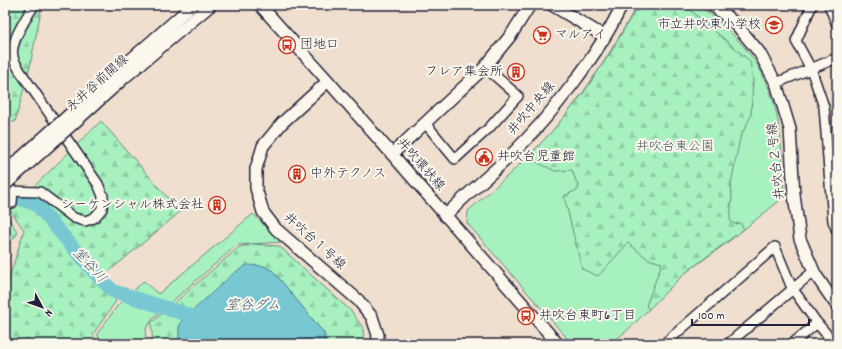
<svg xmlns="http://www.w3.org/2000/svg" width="842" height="349" viewBox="0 0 842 349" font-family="Dekko,'Klee One',sans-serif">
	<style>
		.green { fill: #a7f1bf; stroke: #648a7d }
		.forest { fill: url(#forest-firs); stroke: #648a7d }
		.water { fill: #78c8d3; stroke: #568696 }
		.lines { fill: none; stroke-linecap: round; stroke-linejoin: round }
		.river { stroke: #78c8d3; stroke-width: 14 }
		.minor-casing { stroke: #22223b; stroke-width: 12 }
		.tertiary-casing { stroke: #22223b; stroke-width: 14 }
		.minor { stroke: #fbf7ec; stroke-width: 9 }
		.tertiary { stroke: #fbf7ec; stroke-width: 11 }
		.tertiary-bridge-casing { stroke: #22223b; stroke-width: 14; stroke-linecap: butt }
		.tertiary-bridge { stroke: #fbf7ec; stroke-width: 11 }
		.labels { text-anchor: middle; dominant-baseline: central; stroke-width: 4; stroke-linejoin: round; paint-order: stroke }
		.poi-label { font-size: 13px; fill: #22223b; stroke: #fbf7ec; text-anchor: start }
		.street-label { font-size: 13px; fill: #22223b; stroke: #fbf7ec }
		.park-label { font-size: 13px; fill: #43565c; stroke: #fbf7ec }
		.water-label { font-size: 14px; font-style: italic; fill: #405c70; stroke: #fbf7ec }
	</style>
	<defs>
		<pattern id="forest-firs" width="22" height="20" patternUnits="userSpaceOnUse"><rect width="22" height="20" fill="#a7f1bf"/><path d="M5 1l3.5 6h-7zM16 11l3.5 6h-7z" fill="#8fcea5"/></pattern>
	</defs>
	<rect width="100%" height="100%" fill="#f0dfce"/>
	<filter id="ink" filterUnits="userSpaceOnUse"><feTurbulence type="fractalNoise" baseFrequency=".025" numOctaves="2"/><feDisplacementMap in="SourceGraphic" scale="8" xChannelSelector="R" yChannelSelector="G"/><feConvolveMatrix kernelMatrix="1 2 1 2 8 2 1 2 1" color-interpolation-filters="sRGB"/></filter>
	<g filter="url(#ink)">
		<!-- green -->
		<g class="green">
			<path d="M 637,5 C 649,5 686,2 695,6 C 709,11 721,23 731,33 C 781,82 781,129 784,195 L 778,202 L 728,242 L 685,273 L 631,327 L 611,344 L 572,344 L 467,223 L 468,211 C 497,185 528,159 554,129 C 587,91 613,49 637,5 Z"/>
			<path d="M 253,214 L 281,242 L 237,245 L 155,316 L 146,329 L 145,344 L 103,344 L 97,334 L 118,305 L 144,281 L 158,294 Z"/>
		</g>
		<!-- forest -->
		<g class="forest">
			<path d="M 5,5 L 42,5 L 30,66 L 15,122 L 5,121 Z"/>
			<path d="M 650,5 L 684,5 L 750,61 L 753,80 L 751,116 L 740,138 L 731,184 L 732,196 L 730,220 L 734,224 L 740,223 L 744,229 L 685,273 L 649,309 L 646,306 L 662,263 L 648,259 L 628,243 L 598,276 L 582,269 L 564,196 L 579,189 L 572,170 L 555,171 L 532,160 L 530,155 L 554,129 L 582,95 L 612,50 L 634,12 Z"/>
			<path d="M 101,121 L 180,212 L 101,278 L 116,301 L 93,334 L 98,344 L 5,344 L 5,292 L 24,230 L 10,210 Z"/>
			<path d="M 6,214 L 18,233 L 5,248 L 5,216 Z"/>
			<path d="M 252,244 L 279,246 L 351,311 L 363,328 L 364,344 L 326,344 L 323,332 L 273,271 L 264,266 L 182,320 L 179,328 L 179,344 L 153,344 L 151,323 L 239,247 Z"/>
		</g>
		<!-- water -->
		<path class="water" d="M 247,265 L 264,266 L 273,271 L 323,332 L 326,344 L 179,344 L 179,328 L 182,320 L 234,273 Z"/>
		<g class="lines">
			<!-- river -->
			<path class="river" d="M 5,198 L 18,198 L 37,205 L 93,271 L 113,291 L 188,315"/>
			<!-- minor casing -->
			<g class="minor-casing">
				<g id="minor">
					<path d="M 812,5 L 796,41 L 811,69 L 824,107 L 833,221 L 837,231"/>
					<path d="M 829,5 L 837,25"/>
					<path d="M 776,83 L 837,58"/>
					<path d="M 426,124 L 455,159 L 489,128 L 518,96 L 485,67"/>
					<path d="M 5,191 L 40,192 L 74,218 L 85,221 L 94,218 L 102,209 L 103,196 L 98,184 L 20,71 C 18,67 14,62 13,57 C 9,43 27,17 34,5"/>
					<path d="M 5,203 L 12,203 L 13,191"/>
					<path d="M 664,344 L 775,247 L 792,288 L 817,323 L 835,344"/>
					<path d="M 728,344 L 814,271"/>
					<path d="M 792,344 L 817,323"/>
				</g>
			</g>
			<!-- tertiary casing -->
			<g class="tertiary-casing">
				<g id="tertiary">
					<path d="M 260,5 L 328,81 L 558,344"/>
					<path d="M 552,5 L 604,36"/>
					<path d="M 712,5 L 735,23 L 759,52 L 776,83 L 790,129 L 794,195 L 800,239 L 815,274 L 837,306"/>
					<path d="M 119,70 L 193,5"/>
					<path d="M 125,77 L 211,5"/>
					<path d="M 328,81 L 282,123 L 263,146 L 256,169 L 256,188 L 263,212 L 276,229 L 358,300 L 372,317 L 378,335 L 377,344"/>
					<path d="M 392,154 L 485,67 L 511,35 L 530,5"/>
					<path d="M 445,216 C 467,194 490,175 512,154 C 551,116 599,54 622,5"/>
				</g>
			</g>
			<!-- minor -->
			<use href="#minor" class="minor"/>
			<!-- tertiary -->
			<use href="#tertiary" class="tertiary"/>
			<!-- tertiary-bridge casing -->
			<g class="tertiary-bridge-casing">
				<g id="tertiary-bridge">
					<path d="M 5,172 L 119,70"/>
					<path d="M 5,185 L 125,77"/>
				</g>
			</g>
			<!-- tertiary-bridge -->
			<use href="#tertiary-bridge" class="tertiary-bridge"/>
		</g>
	</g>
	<!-- icons -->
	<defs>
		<g id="school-ring" transform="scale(0.9)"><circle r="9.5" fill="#fbf7ec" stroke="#c8321e" stroke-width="1.5"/><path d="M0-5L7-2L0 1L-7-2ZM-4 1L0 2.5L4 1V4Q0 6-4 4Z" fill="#c8321e"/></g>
		<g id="supermarket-ring" transform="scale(0.9)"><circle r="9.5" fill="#fbf7ec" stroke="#c8321e" stroke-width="1.5"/><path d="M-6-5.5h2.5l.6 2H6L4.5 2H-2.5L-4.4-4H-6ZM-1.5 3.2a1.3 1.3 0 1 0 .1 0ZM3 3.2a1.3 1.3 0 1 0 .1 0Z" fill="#c8321e"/></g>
		<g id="bus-ring" transform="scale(0.9)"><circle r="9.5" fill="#fbf7ec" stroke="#c8321e" stroke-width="1.5"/><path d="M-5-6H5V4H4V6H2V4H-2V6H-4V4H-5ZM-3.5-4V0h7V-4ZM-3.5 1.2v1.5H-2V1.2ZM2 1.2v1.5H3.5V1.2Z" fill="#c8321e"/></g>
		<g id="building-ring" transform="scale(0.9)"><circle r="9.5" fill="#fbf7ec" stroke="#c8321e" stroke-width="1.5"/><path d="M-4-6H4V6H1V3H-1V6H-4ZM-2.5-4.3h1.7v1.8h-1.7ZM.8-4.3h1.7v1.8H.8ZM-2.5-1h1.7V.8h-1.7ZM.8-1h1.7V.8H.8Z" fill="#c8321e"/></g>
		<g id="civic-ring" transform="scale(0.9)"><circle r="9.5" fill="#fbf7ec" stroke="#c8321e" stroke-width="1.5"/><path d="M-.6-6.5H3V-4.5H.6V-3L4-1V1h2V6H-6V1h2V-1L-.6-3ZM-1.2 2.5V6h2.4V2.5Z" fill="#c8321e"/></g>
	</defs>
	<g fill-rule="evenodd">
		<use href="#school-ring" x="774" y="25"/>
		<use href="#supermarket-ring" x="542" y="35"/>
		<use href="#bus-ring" x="287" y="45"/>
		<use href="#building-ring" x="516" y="72"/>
		<use href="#civic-ring" x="484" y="157"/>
		<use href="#building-ring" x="297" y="174"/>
		<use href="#building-ring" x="217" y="205"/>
		<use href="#bus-ring" x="526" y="316"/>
	</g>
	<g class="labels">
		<!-- poi labels -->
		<g class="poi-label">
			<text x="761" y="25" text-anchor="end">市立井吹東小学校</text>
			<text x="555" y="35">マルアイ</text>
			<text x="300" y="45">団地口</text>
			<text x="503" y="72" text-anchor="end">フレア集会所</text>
			<text x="497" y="157">井吹台児童館</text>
			<text x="310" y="174">中外テクノス</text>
			<text x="204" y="205" text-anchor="end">シーケンシャル株式会社</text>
			<text x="539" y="316">井吹台東町6丁目</text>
		</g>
		<!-- street labels -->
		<g class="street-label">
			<text transform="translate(98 84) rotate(-42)">永井谷前開線</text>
			<text transform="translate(532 109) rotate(-50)">井吹中央線</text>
			<text transform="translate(777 161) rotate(-96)">井吹台２号線</text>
			<text transform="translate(420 165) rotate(49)">井吹環状線</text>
			<text transform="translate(314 242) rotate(42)">井吹台１号線</text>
		</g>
		<!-- park labels -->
		<g class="park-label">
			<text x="675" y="147">井吹台東公園</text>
		</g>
		<!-- water labels -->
		<g class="water-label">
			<text transform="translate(89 266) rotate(47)">室谷川</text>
			<text x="253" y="306">室谷ダム</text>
		</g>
	</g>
	<!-- margin -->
	<rect width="842" height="349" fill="none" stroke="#fbf7ec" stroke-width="20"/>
	<rect x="10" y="10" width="822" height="329" fill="none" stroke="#22223b" stroke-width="1.5" filter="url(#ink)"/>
	<!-- north arrow -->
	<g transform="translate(42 307) rotate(131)" stroke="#fbf7ec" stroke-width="3" paint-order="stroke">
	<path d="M0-3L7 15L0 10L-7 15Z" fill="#22223b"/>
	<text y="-6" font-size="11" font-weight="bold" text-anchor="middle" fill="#22223b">N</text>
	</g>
	<!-- scale -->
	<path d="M692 319v6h117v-6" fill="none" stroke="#22223b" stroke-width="2"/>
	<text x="698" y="319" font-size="12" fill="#22223b" stroke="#fbf7ec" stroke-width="3" paint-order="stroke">100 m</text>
</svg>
